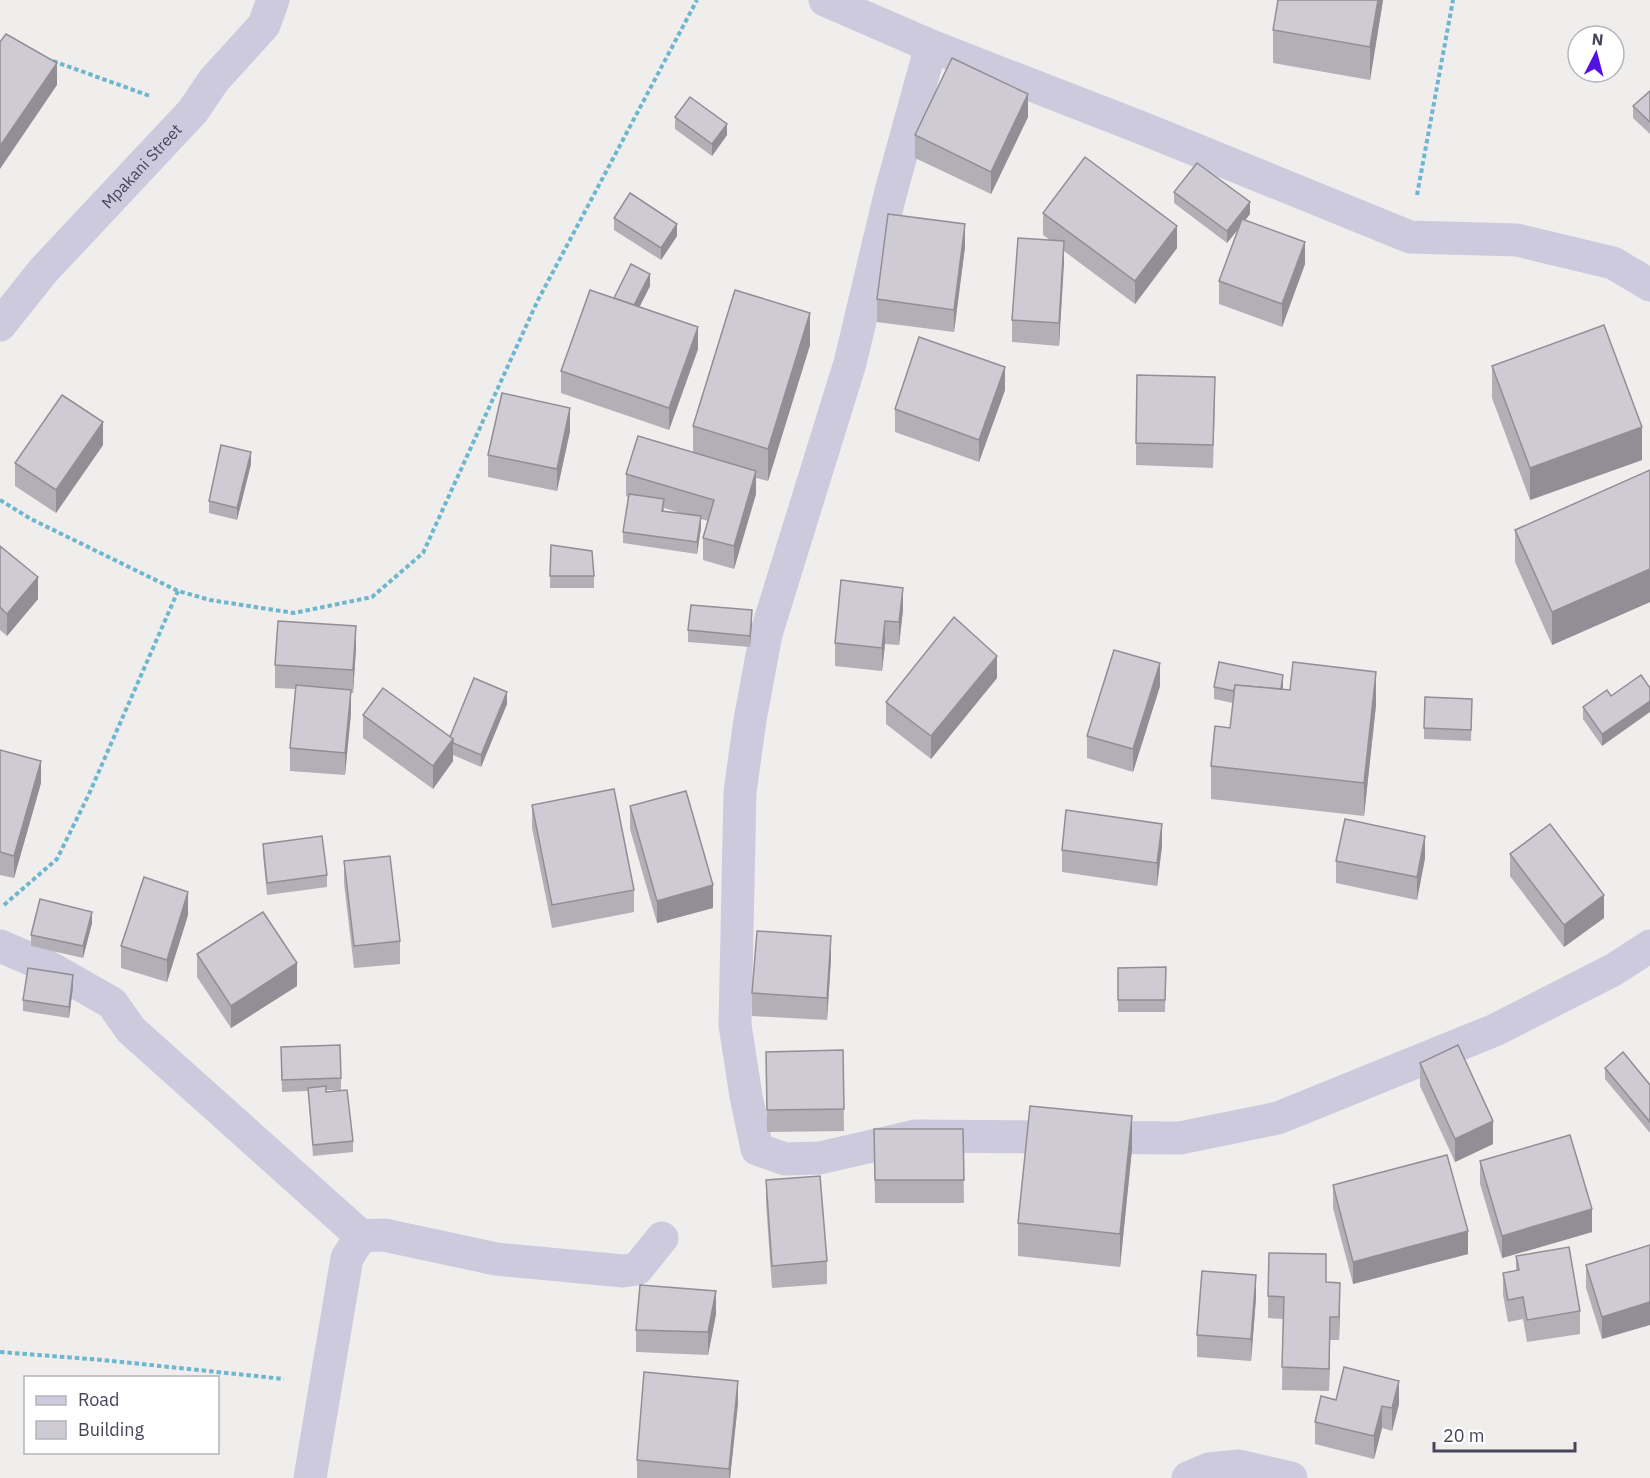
<svg xmlns="http://www.w3.org/2000/svg" width="1650" height="1478" viewBox="0 0 1650 1478" font-family="'IBM Plex Sans',sans-serif">
	<style>
		.lines { fill: none; stroke-linecap: round; stroke-linejoin: round }
		.path { stroke: #6eb6cf; stroke-width: 4; stroke-dasharray: 4.5 3; stroke-linecap: butt }
		.minor { stroke: #cecade; stroke-width: 33 }
		.tertiary { stroke: #cecade; stroke-width: 33 }
		.wall { fill: #b2afb7; fill-rule: evenodd }
		.shaded-wall { fill: #918e95 }
		.building { fill: #cfcbd5; stroke: #918e95; stroke-width: 1.5 }
		.labels { text-anchor: middle; dominant-baseline: central; stroke-width: 4.5; stroke-linejoin: round; paint-order: stroke }
		.street-label { font-size: 16px; fill: #49445a; stroke: #fff }
	</style>
	<rect width="100%" height="100%" fill="#efeeec"/>
	<g class="lines">
		<!-- path -->
		<g class="path">
			<path d="M 53,61 L 150,96"/>
			<path d="M 1417,195 L 1453,0"/>
			<path d="M 0,500 L 31,519 L 178,591 L 210,600 L 294,613 L 372,597 L 423,553 L 537,302 L 697,0"/>
			<path d="M 4,905 L 57,859 L 89,794 L 178,591"/>
			<path d="M 0,1352 L 103,1360 L 284,1379"/>
		</g>
		<!-- minor -->
		<g class="minor">
			<path d="M 825,0 L 931,46 L 1147,130 L 1410,237 L 1517,240 L 1613,263 L 1650,285"/>
			<path d="M 931,46 L 890,195 L 850,363 L 766,634 L 750,720 L 740,792 L 735,1025 L 746,1096 L 757,1149 L 785,1159 L 820,1158 L 915,1136 L 1180,1138 L 1278,1118 L 1495,1030 L 1613,970 L 1650,946"/>
			<path d="M 0,946 L 49,967 L 112,1003 L 131,1030 L 361,1236"/>
			<path d="M 310,1478 L 347,1258 L 361,1236 L 384,1235 L 496,1259 L 623,1271 L 637,1269 L 662,1238"/>
			<path d="M 1188,1478 L 1209,1469 L 1239,1466 L 1291,1478"/>
		</g>
		<!-- tertiary -->
		<path class="tertiary" id="s1" d="M 0,325 L 43,271 L 193,111 L 214,80 L 264,25 L 273,0"/>
	</g>
	<!-- wall -->
	<g class="wall">
		<path d="M 1383,0 L 1370,80 L 1273,63 L 1273,30 Z"/>
		<path d="M 1650,91 L 1650,134 L 1633,118 L 1633,106 Z"/>
		<path d="M 675,117 L 727,135 L 712,156 L 675,129 Z"/>
		<path d="M 1028,117 L 991,194 L 915,158 L 915,135 Z"/>
		<path d="M 1174,192 L 1250,214 L 1245,220 L 1305,264 L 1282,327 L 1219,304 L 1219,281 L 1239,228 L 1227,243 L 1174,203 Z"/>
		<path d="M 1043,213 L 1177,248 L 1135,304 L 1064,251 L 1059,346 L 1012,342 L 1012,320 L 1050,240 L 1043,235 Z"/>
		<path d="M 614,218 L 677,236 L 661,260 L 614,230 Z"/>
		<path d="M 965,247 L 954,332 L 877,322 L 877,299 Z"/>
		<path d="M 650,286 L 639,307 L 698,349 L 669,430 L 561,393 L 561,371 L 614,298 Z"/>
		<path d="M 810,345 L 768,481 L 756,478 L 756,494 L 734,569 L 703,560 L 703,538 L 708,521 L 701,519 L 701,528 L 697,554 L 623,543 L 623,532 L 628,497 L 626,496 L 626,474 L 693,452 L 693,426 ZM 664,508 L 683,514 L 664,511 Z"/>
		<path d="M 1492,366 L 1642,460 L 1530,500 L 1492,398 Z"/>
		<path d="M 1005,390 L 979,462 L 895,432 L 895,409 Z"/>
		<path d="M 1215,400 L 1213,468 L 1136,465 L 1136,443 Z"/>
		<path d="M 570,431 L 557,491 L 488,477 L 488,455 Z"/>
		<path d="M 103,445 L 56,513 L 15,486 L 15,463 Z"/>
		<path d="M 251,464 L 237,520 L 209,513 L 209,501 Z"/>
		<path d="M 1650,470 L 1650,602 L 1552,645 L 1515,562 L 1515,530 Z"/>
		<path d="M 551,545 L 594,576 L 594,588 L 550,588 Z"/>
		<path d="M 0,546 L 38,599 L 7,636 L 0,630 Z"/>
		<path d="M 903,610 L 899,645 L 885,644 L 882,671 L 835,666 L 835,643 Z"/>
		<path d="M 752,622 L 750,647 L 688,642 L 688,630 Z"/>
		<path d="M 356,648 L 353,693 L 351,693 L 351,713 L 345,775 L 290,771 L 290,748 L 296,689 L 275,688 L 275,665 Z"/>
		<path d="M 997,678 L 931,759 L 886,724 L 886,702 Z"/>
		<path d="M 1160,686 L 1133,772 L 1087,758 L 1087,736 Z"/>
		<path d="M 1283,686 L 1283,690 L 1376,705 L 1364,816 L 1211,799 L 1211,766 L 1230,728 L 1233,703 L 1214,699 L 1214,687 Z"/>
		<path d="M 1611,696 L 1602,746 L 1583,719 L 1583,707 Z"/>
		<path d="M 507,704 L 481,767 L 453,755 L 453,761 L 433,789 L 363,738 L 363,715 L 450,737 Z"/>
		<path d="M 1472,711 L 1471,741 L 1424,739 L 1424,728 Z"/>
		<path d="M 0,750 L 41,783 L 14,878 L 0,875 Z"/>
		<path d="M 532,805 L 634,890 L 634,912 L 552,928 L 532,828 Z"/>
		<path d="M 630,806 L 713,908 L 657,923 L 630,829 Z"/>
		<path d="M 263,844 L 327,875 L 327,887 L 267,895 L 263,855 Z"/>
		<path d="M 1162,846 L 1157,886 L 1062,872 L 1062,850 Z"/>
		<path d="M 1510,854 L 1604,918 L 1564,947 L 1510,876 Z"/>
		<path d="M 1425,858 L 1417,900 L 1336,883 L 1336,861 Z"/>
		<path d="M 344,861 L 400,941 L 400,964 L 354,968 L 344,883 Z"/>
		<path d="M 188,915 L 167,982 L 121,968 L 121,946 Z"/>
		<path d="M 92,923 L 83,958 L 31,946 L 31,935 Z"/>
		<path d="M 197,954 L 297,986 L 231,1028 L 197,977 Z"/>
		<path d="M 831,959 L 827,1020 L 752,1016 L 752,993 Z"/>
		<path d="M 1166,967 L 1165,1012 L 1118,1012 L 1118,968 Z"/>
		<path d="M 73,987 L 69,1018 L 23,1011 L 23,1000 Z"/>
		<path d="M 843,1050 L 844,1131 L 767,1132 L 766,1052 Z"/>
		<path d="M 281,1059 L 341,1078 L 341,1090 L 326,1090 L 353,1141 L 353,1152 L 313,1156 L 308,1091 L 282,1092 Z"/>
		<path d="M 1420,1063 L 1493,1144 L 1455,1162 L 1420,1086 Z"/>
		<path d="M 1605,1068 L 1650,1085 L 1650,1133 L 1605,1079 Z"/>
		<path d="M 874,1129 L 963,1129 L 964,1203 L 875,1203 Z"/>
		<path d="M 1132,1149 L 1120,1267 L 1018,1256 L 1018,1223 Z"/>
		<path d="M 1480,1161 L 1592,1232 L 1502,1258 L 1480,1184 Z"/>
		<path d="M 766,1180 L 827,1261 L 827,1284 L 772,1288 L 766,1203 Z"/>
		<path d="M 1333,1185 L 1468,1254 L 1353,1284 L 1333,1208 Z"/>
		<path d="M 1650,1245 L 1602,1339 L 1586,1288 L 1586,1265 Z"/>
		<path d="M 1516,1256 L 1580,1311 L 1580,1334 L 1527,1342 L 1523,1319 L 1508,1322 L 1503,1295 L 1503,1273 L 1516,1271 Z"/>
		<path d="M 1326,1282 L 1340,1306 L 1339,1340 L 1330,1340 L 1329,1391 L 1282,1390 L 1283,1319 L 1268,1318 L 1268,1296 Z"/>
		<path d="M 1256,1298 L 1251,1361 L 1197,1357 L 1197,1335 Z"/>
		<path d="M 716,1314 L 708,1355 L 636,1352 L 636,1330 Z"/>
		<path d="M 1336,1400 L 1399,1404 L 1392,1431 L 1382,1428 L 1374,1459 L 1315,1444 L 1315,1422 Z"/>
		<path d="M 738,1403 L 730,1478 L 637,1478 L 637,1460 Z"/>
	</g>
	<!-- shaded-wall -->
	<g class="shaded-wall">
		<path d="M 1378,0 L 1383,0 L 1370,80 L 1370,47 Z"/>
		<path d="M 57,63 L 57,85 L 0,169 L 0,146 Z"/>
		<path d="M 1028,94 L 1028,117 L 991,194 L 991,172 Z"/>
		<path d="M 727,124 L 727,135 L 712,156 L 712,144 Z"/>
		<path d="M 1250,202 L 1250,214 L 1227,243 L 1227,231 Z"/>
		<path d="M 677,224 L 677,236 L 661,260 L 661,248 Z"/>
		<path d="M 965,224 L 965,247 L 954,332 L 954,310 Z"/>
		<path d="M 1177,226 L 1177,248 L 1135,304 L 1135,281 Z"/>
		<path d="M 1064,241 L 1064,264 L 1059,346 L 1059,323 Z"/>
		<path d="M 1305,242 L 1305,264 L 1282,327 L 1282,304 Z"/>
		<path d="M 650,274 L 650,286 L 633,320 L 633,308 Z"/>
		<path d="M 810,313 L 810,345 L 768,481 L 768,449 Z"/>
		<path d="M 698,327 L 698,349 L 669,430 L 669,408 Z"/>
		<path d="M 1005,367 L 1005,390 L 979,462 L 979,440 Z"/>
		<path d="M 570,408 L 570,431 L 557,491 L 557,469 Z"/>
		<path d="M 103,422 L 103,445 L 56,513 L 56,490 Z"/>
		<path d="M 1642,427 L 1642,460 L 1530,500 L 1530,468 Z"/>
		<path d="M 251,452 L 251,464 L 237,520 L 237,508 Z"/>
		<path d="M 756,471 L 756,494 L 734,569 L 734,546 Z"/>
		<path d="M 701,516 L 701,528 L 697,554 L 697,542 Z"/>
		<path d="M 1650,569 L 1650,602 L 1552,645 L 1552,612 Z"/>
		<path d="M 38,577 L 38,599 L 7,636 L 7,614 Z"/>
		<path d="M 903,588 L 903,610 L 899,645 L 899,622 Z"/>
		<path d="M 752,610 L 752,622 L 750,647 L 750,636 Z"/>
		<path d="M 885,621 L 885,644 L 882,671 L 882,648 Z"/>
		<path d="M 356,626 L 356,648 L 353,693 L 353,670 Z"/>
		<path d="M 997,656 L 997,678 L 931,759 L 931,736 Z"/>
		<path d="M 1160,663 L 1160,686 L 1133,772 L 1133,749 Z"/>
		<path d="M 1376,672 L 1376,705 L 1364,816 L 1364,783 Z"/>
		<path d="M 1283,675 L 1283,686 L 1278,712 L 1278,701 Z"/>
		<path d="M 351,690 L 351,713 L 345,775 L 345,753 Z"/>
		<path d="M 507,692 L 507,704 L 481,767 L 481,755 Z"/>
		<path d="M 1650,701 L 1650,712 L 1602,746 L 1602,734 Z"/>
		<path d="M 453,739 L 453,761 L 433,789 L 433,766 Z"/>
		<path d="M 41,761 L 41,783 L 14,878 L 14,856 Z"/>
		<path d="M 1162,824 L 1162,846 L 1157,886 L 1157,863 Z"/>
		<path d="M 1425,836 L 1425,858 L 1417,900 L 1417,877 Z"/>
		<path d="M 713,885 L 713,908 L 657,923 L 657,901 Z"/>
		<path d="M 188,892 L 188,915 L 167,982 L 167,960 Z"/>
		<path d="M 1604,895 L 1604,918 L 1564,947 L 1564,925 Z"/>
		<path d="M 92,912 L 92,923 L 83,958 L 83,946 Z"/>
		<path d="M 831,936 L 831,959 L 827,1020 L 827,998 Z"/>
		<path d="M 297,963 L 297,986 L 231,1028 L 231,1006 Z"/>
		<path d="M 73,975 L 73,987 L 69,1018 L 69,1007 Z"/>
		<path d="M 1132,1116 L 1132,1149 L 1120,1267 L 1120,1234 Z"/>
		<path d="M 1493,1121 L 1493,1144 L 1455,1162 L 1455,1139 Z"/>
		<path d="M 1592,1209 L 1592,1232 L 1502,1258 L 1502,1236 Z"/>
		<path d="M 1468,1231 L 1468,1254 L 1353,1284 L 1353,1262 Z"/>
		<path d="M 1256,1275 L 1256,1298 L 1251,1361 L 1251,1339 Z"/>
		<path d="M 1340,1283 L 1340,1306 L 1339,1340 L 1339,1317 Z"/>
		<path d="M 716,1291 L 716,1314 L 708,1355 L 708,1332 Z"/>
		<path d="M 1650,1302 L 1650,1325 L 1602,1339 L 1602,1317 Z"/>
		<path d="M 1330,1317 L 1330,1340 L 1329,1391 L 1329,1369 Z"/>
		<path d="M 738,1381 L 738,1403 L 730,1478 L 729,1478 L 729,1469 Z"/>
		<path d="M 1399,1381 L 1399,1404 L 1392,1431 L 1392,1408 Z"/>
		<path d="M 1382,1406 L 1382,1428 L 1374,1459 L 1374,1436 Z"/>
	</g>
	<!-- building -->
	<g class="building">
		<path d="M 1278,0 L 1378,0 L 1370,47 L 1273,30 Z"/>
		<path d="M 6,34 L 57,63 L 0,146 L 0,42 Z"/>
		<path d="M 952,58 L 1028,94 L 991,172 L 915,135 Z"/>
		<path d="M 1650,91 L 1650,122 L 1633,106 Z"/>
		<path d="M 690,97 L 727,124 L 712,144 L 675,117 Z"/>
		<path d="M 1085,157 L 1177,226 L 1135,281 L 1043,213 Z"/>
		<path d="M 1197,163 L 1250,202 L 1227,231 L 1174,192 Z"/>
		<path d="M 630,193 L 677,224 L 661,248 L 614,218 Z"/>
		<path d="M 888,214 L 965,224 L 954,310 L 877,299 Z"/>
		<path d="M 1242,219 L 1305,242 L 1282,304 L 1219,281 Z"/>
		<path d="M 1018,238 L 1064,241 L 1059,323 L 1012,320 Z"/>
		<path d="M 631,264 L 650,274 L 634,305 L 614,298 Z"/>
		<path d="M 590,290 L 698,327 L 669,408 L 561,371 Z"/>
		<path d="M 735,290 L 810,313 L 768,449 L 693,426 Z"/>
		<path d="M 1604,325 L 1642,427 L 1530,468 L 1492,366 Z"/>
		<path d="M 919,337 L 1005,367 L 979,440 L 895,409 Z"/>
		<path d="M 1137,375 L 1215,377 L 1213,445 L 1136,443 Z"/>
		<path d="M 502,393 L 570,408 L 557,469 L 488,455 Z"/>
		<path d="M 62,395 L 103,422 L 56,490 L 15,463 Z"/>
		<path d="M 638,436 L 756,471 L 734,546 L 703,538 L 714,500 L 626,474 Z"/>
		<path d="M 221,445 L 251,452 L 237,508 L 209,501 Z"/>
		<path d="M 1650,470 L 1650,569 L 1552,612 L 1515,530 Z"/>
		<path d="M 629,494 L 664,499 L 662,511 L 701,516 L 697,542 L 623,532 Z"/>
		<path d="M 551,545 L 592,551 L 594,576 L 550,576 Z"/>
		<path d="M 0,546 L 38,577 L 7,614 L 0,607 Z"/>
		<path d="M 841,580 L 903,588 L 899,622 L 885,621 L 882,648 L 835,643 Z"/>
		<path d="M 691,605 L 752,610 L 750,636 L 688,630 Z"/>
		<path d="M 954,617 L 997,656 L 931,736 L 886,702 Z"/>
		<path d="M 278,621 L 356,626 L 353,670 L 275,665 Z"/>
		<path d="M 1114,650 L 1160,663 L 1133,749 L 1087,736 Z"/>
		<path d="M 1219,662 L 1283,675 L 1281,689 L 1235,685 L 1234,691 L 1214,687 Z"/>
		<path d="M 1293,662 L 1376,672 L 1364,783 L 1211,766 L 1215,726 L 1230,728 L 1235,685 L 1290,690 Z"/>
		<path d="M 1641,675 L 1650,688 L 1650,701 L 1602,734 L 1583,707 L 1607,690 L 1611,696 Z"/>
		<path d="M 474,678 L 507,692 L 481,755 L 453,743 L 453,739 L 450,737 Z"/>
		<path d="M 296,685 L 351,690 L 345,753 L 290,748 Z"/>
		<path d="M 383,688 L 453,739 L 433,766 L 363,715 Z"/>
		<path d="M 1425,697 L 1472,699 L 1471,730 L 1424,728 Z"/>
		<path d="M 0,750 L 41,761 L 14,856 L 0,852 Z"/>
		<path d="M 614,789 L 634,890 L 552,905 L 532,805 Z"/>
		<path d="M 686,791 L 713,885 L 657,901 L 630,806 Z"/>
		<path d="M 1066,810 L 1162,824 L 1157,863 L 1062,850 Z"/>
		<path d="M 1345,819 L 1425,836 L 1417,877 L 1336,861 Z"/>
		<path d="M 1550,824 L 1604,895 L 1564,925 L 1510,854 Z"/>
		<path d="M 322,836 L 327,875 L 267,883 L 263,844 Z"/>
		<path d="M 390,856 L 400,941 L 354,946 L 344,861 Z"/>
		<path d="M 144,877 L 188,892 L 167,960 L 121,946 Z"/>
		<path d="M 40,899 L 92,912 L 83,946 L 31,935 Z"/>
		<path d="M 263,912 L 297,963 L 231,1006 L 197,954 Z"/>
		<path d="M 757,931 L 831,936 L 827,998 L 752,993 Z"/>
		<path d="M 1166,967 L 1165,1000 L 1118,1000 L 1118,968 Z"/>
		<path d="M 28,968 L 73,975 L 69,1007 L 23,1000 Z"/>
		<path d="M 340,1045 L 341,1078 L 282,1080 L 281,1047 Z"/>
		<path d="M 1458,1045 L 1493,1121 L 1455,1139 L 1420,1063 Z"/>
		<path d="M 843,1050 L 844,1109 L 767,1110 L 766,1052 Z"/>
		<path d="M 1623,1052 L 1650,1085 L 1650,1122 L 1605,1068 Z"/>
		<path d="M 326,1086 L 326,1092 L 347,1090 L 353,1141 L 313,1145 L 308,1088 Z"/>
		<path d="M 1030,1106 L 1132,1116 L 1120,1234 L 1018,1223 Z"/>
		<path d="M 874,1129 L 963,1129 L 964,1180 L 875,1180 Z"/>
		<path d="M 1570,1135 L 1592,1209 L 1502,1236 L 1480,1161 Z"/>
		<path d="M 1447,1155 L 1468,1231 L 1353,1262 L 1333,1185 Z"/>
		<path d="M 820,1176 L 827,1261 L 772,1266 L 766,1180 Z"/>
		<path d="M 1650,1245 L 1650,1302 L 1602,1317 L 1586,1265 Z"/>
		<path d="M 1569,1247 L 1580,1311 L 1527,1320 L 1523,1297 L 1508,1300 L 1503,1273 L 1519,1270 L 1516,1256 Z"/>
		<path d="M 1269,1253 L 1326,1254 L 1326,1282 L 1340,1283 L 1339,1317 L 1330,1317 L 1329,1369 L 1282,1367 L 1284,1297 L 1268,1296 Z"/>
		<path d="M 1202,1271 L 1256,1275 L 1251,1339 L 1197,1335 Z"/>
		<path d="M 640,1285 L 716,1291 L 708,1332 L 636,1330 Z"/>
		<path d="M 1344,1367 L 1399,1381 L 1392,1408 L 1382,1406 L 1374,1436 L 1315,1422 L 1321,1396 L 1336,1400 Z"/>
		<path d="M 644,1372 L 738,1381 L 729,1469 L 637,1460 Z"/>
	</g>
	<g class="labels">
		<!-- street labels -->
		<g class="street-label">
			<text stroke="none"><textPath href="#s1" startOffset="213">Mpakani Street</textPath></text>
		</g>
	</g>
	<!-- legend -->
	<rect x="24" y="1376" width="195" height="78" fill="#ffffff" stroke="#b6b4bd" stroke-width="1.5"/>
	<rect x="36" y="1396" width="30" height="9" fill="#cecade" stroke="#b6b4bd" stroke-width="1.5"/>
	<text x="78" y="1406" font-size="18" fill="#49445a">Road</text>
	<rect x="36" y="1421" width="30" height="18" fill="#cfcbd5" stroke="#b6b4bd" stroke-width="1.5"/>
	<text x="78" y="1436" font-size="18" fill="#49445a">Building</text>
	<!-- north arrow -->
	<g transform="translate(1596 54) rotate(6)"><circle r="28" fill="#ffffff" stroke="#b6b4bd" stroke-width="1.5"/>
	<path d="M0-4.5L10 22L0 15L-10 22Z" fill="#5411e4"/>
	<text y="-9" font-size="16" font-weight="bold" text-anchor="middle" fill="#49445a">N</text>
	</g>
	<!-- scale -->
	<path d="M1434 1442v9h141v-9" fill="none" stroke="#49445a" stroke-width="3"/>
	<text x="1443" y="1442" font-size="18" fill="#49445a" stroke="#ffffff" stroke-width="4.5" paint-order="stroke">20 m</text>
</svg>
